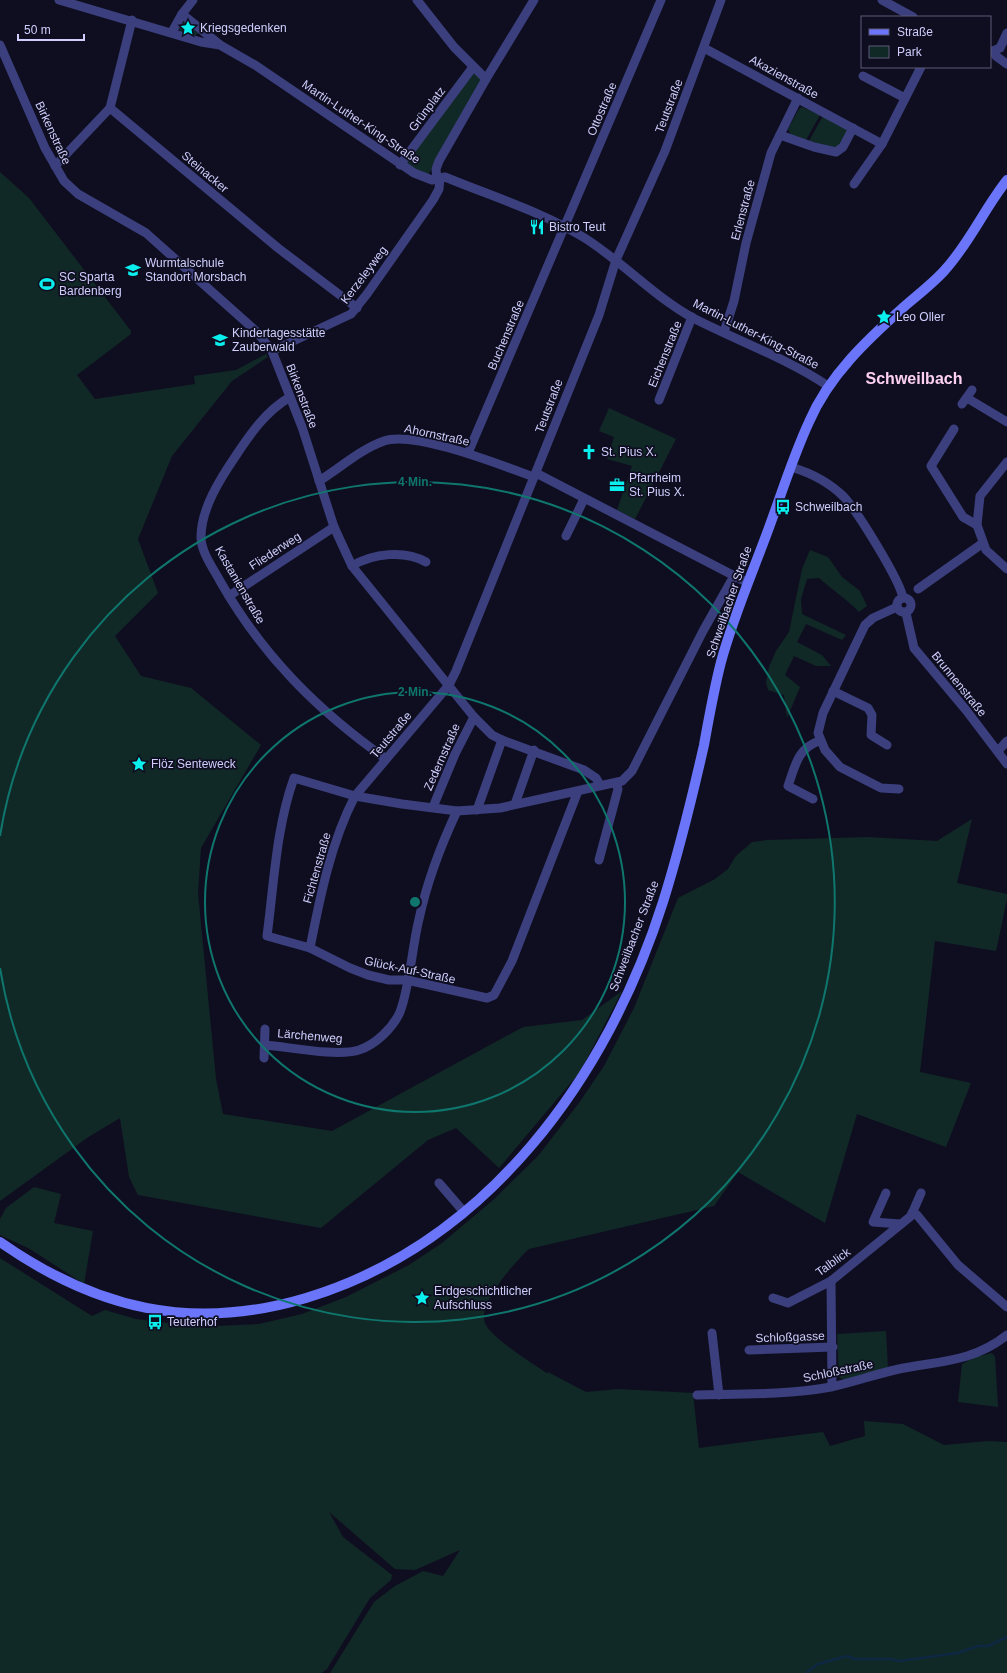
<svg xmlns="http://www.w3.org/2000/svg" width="1007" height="1673" viewBox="0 0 1007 1673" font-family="Helvetica,sans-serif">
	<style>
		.green { fill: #112926 }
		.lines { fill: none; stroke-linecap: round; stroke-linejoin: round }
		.stream { stroke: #0e2843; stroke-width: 2.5 }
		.street { stroke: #3b3f7d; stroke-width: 9 }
		.secondary { stroke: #6a75f9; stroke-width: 10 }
		.ring { fill: none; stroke: #0f766e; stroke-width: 2 }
		.labels { text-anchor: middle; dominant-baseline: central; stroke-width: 3.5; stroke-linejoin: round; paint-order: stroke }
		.poi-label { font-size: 12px; fill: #cfcefd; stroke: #0f0e20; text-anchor: start }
		.street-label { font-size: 12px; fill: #cfcefd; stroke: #0f0e20 }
		.district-label { font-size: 16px; font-weight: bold; fill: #fdd0f1; stroke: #0f0e20 }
		.centre { fill: #0f766e; stroke: #0f0e20; stroke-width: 2 }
		.ring-label { font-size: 12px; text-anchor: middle; font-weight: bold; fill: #0f766e; stroke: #0f0e20; stroke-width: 3.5; stroke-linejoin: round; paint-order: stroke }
	</style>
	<rect width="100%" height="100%" fill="#0f0e20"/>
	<!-- green -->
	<g class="green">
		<path d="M 184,21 L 199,33 L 194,36 L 180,32 L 179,29 Z"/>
		<path d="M 473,70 L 484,79 L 428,175 L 404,164 Z"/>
		<path d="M 802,107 L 820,115 L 806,140 L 791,135 L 788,129 L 799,109 Z"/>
		<path d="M 823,116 L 849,129 L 841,144 L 834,148 L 809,141 Z"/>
		<path d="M 0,172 L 29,198 L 131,331 L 131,334 L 77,375 L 95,399 L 195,384 L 194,376 L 236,370 L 266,354 L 268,357 L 232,381 L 172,456 L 138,539 L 158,593 L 115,636 L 141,676 L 191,688 L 261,745 L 201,848 L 198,893 L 216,1079 L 223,1114 L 332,1131 L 523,1027 L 582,1020 L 622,991 L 580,1072 L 499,1168 L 456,1128 L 428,1140 L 321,1228 L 138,1195 L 129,1177 L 120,1118 L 87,1138 L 0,1201 Z"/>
		<path d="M 609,408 L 676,439 L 635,519 L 617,510 L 632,466 L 607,459 L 614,437 L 599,431 Z"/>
		<path d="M 810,550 L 828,557 L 842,577 L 860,591 L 867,606 L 859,612 C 847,599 832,590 819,578 L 807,579 L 801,599 L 802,614 L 846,635 L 842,640 L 806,624 L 797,642 L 822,655 L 831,666 L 816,666 L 794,656 L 785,675 L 800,687 L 787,718 L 784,695 L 768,690 L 766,682 L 769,667 L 776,651 L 789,632 L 802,569 Z"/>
		<path d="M 972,819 L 957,883 L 1007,894 L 1007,899 L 996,951 L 935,941 L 920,1072 L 971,1083 L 946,1147 L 857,1114 L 825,1223 L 738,1172 L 714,1206 L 529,1249 C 516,1261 477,1304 485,1323 C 490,1337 533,1364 547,1373 L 547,1374 L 548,1372 L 586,1392 L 618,1389 L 693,1393 L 699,1448 L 823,1432 L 830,1446 L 865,1436 L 864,1421 L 903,1424 L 944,1445 L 988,1441 L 1007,1442 L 1007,1673 L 330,1673 L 374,1602 L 395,1586 L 423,1571 L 443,1576 L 460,1550 L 415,1570 L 395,1569 L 329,1512 L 343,1537 L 392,1575 L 391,1580 L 370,1598 L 327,1669 L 321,1673 L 0,1673 L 0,1258 L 92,1316 L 105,1310 L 136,1319 L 208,1328 L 215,1326 L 259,1324 L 302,1314 L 346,1297 L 409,1265 L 442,1243 L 492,1201 L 538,1156 L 579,1103 L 604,1066 L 634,1008 L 678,898 L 715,879 L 728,869 L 736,856 L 752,842 L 767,840 L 868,837 L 937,841 Z"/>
		<path d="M 34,1187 L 61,1194 L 54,1223 L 93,1231 L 84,1284 L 30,1249 L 0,1235 L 0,1219 L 6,1208 Z"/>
		<path d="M 886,1331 L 888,1368 L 845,1381 L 839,1377 L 837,1334 Z"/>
		<path d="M 992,1353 L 995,1357 L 998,1407 L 958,1402 L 962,1364 L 976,1357 Z"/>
	</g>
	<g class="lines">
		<!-- stream -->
		<path class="stream" d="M 806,1673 L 818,1664 L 847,1656 L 855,1659 L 890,1659 L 899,1661 L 958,1653 L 978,1646 L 988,1646 L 1007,1637"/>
		<!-- street -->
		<g class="street">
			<path d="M 59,0 L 201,42 L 220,45 L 255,65 L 414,173 L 432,180 L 445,177 L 450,179 C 494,197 542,212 583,237 C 622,261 653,296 693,318 C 738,341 786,358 828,386"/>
			<path d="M 417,0 L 454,47 L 486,79"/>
			<path d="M 882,0 L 913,17"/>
			<path d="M 182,14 L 219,44"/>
			<path d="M 132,20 L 110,108 L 278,248 L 357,308"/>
			<path d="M 172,32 L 182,14 L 193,0"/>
			<path d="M 0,45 L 45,148 L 64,181 L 78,194 L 146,233 L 257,332 L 272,351 L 302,427 L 334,527 L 352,566 L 474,717 L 492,735 L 502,740 L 584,770 L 596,778 L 600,785"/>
			<path d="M 704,48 L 882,144"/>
			<path d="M 990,52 L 1000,48 L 1007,33"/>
			<path d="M 994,52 L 996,56 L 1007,64"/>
			<path d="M 863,76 L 905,98"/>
			<path d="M 780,135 L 814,147 L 836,152 L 843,147 L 853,128"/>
			<path d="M 400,165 L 473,67"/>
			<path d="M 55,166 L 110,108"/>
			<path d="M 437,179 L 436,169 L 439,161 L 486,79 L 534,0"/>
			<path d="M 854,184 L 882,144 L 921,67"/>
			<path d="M 724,332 L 734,301 L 746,243 L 771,153 L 798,98"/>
			<path d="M 272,351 L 351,314 L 367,294 L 433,200 L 439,189 L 440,178"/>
			<path d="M 290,397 C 266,411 250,434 235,457 C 220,479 201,509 201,537 C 201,552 213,568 220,581 C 262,655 317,710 386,759"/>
			<path d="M 967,398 L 1007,422"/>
			<path d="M 659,400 L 692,317"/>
			<path d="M 962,404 L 972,390"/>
			<path d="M 954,429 L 931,466 L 963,517 L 977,525"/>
			<path d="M 468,453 L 661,0"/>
			<path d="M 1007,462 L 980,496 L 977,525 L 986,550 L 1007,569"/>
			<path d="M 791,467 C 811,473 829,482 844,497 C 857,511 900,580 903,598"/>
			<path d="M 536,473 L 748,583"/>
			<path d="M 319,481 C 340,468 361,449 384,441 C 414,430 503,466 534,477"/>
			<path d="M 566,536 L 584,499"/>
			<path d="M 352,566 C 373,553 405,550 426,562"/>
			<path d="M 918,589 L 983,543"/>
			<path d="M 229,596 L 334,527"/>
			<circle cx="904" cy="605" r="7"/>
			<path d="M 897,607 L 873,618 L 865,625 L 823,713 L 818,733 L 825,750 L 840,767 L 881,788 L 899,789"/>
			<path d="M 906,613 L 914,648 L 966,710 L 1007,764"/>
			<path d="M 833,691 L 868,708 L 872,715 L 871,735 L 887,745"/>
			<path d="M 998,751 L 1007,741"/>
			<path d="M 578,791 L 512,961 L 494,995 L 487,998 L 407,980 L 389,980 L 368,975 L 350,968 L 310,948 L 267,936 C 274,884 276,828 294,778 L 355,796 L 402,804 L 457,811 L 500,808 L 622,781 L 632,771 L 703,631 L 734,576"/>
			<path d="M 813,799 L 788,786 C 795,766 798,748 819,741"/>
			<path d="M 515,804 L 534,750"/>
			<path d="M 433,807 L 455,754 L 474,717"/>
			<path d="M 477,810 L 502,740"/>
			<path d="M 599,860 L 618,789 L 616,783"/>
			<path d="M 310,948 C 320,897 331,842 355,796 L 449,685 L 456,671 L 599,315 L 616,260 L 665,151 L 721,0"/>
			<path d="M 265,1045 C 290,1047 336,1057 359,1050 C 375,1045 393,1028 400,1012 C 410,986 412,947 419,919 C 427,882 441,845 457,811"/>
			<path d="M 264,1058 L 265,1029"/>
			<path d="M 439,1183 L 464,1212"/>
			<path d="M 886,1193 L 873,1222 L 900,1224"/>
			<path d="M 912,1213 L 917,1215 L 958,1265 L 1007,1307"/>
			<path d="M 831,1281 L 832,1386"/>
			<path d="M 773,1298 L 788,1303 L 831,1281 L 911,1216 L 921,1193"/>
			<path d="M 712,1333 L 719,1395"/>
			<path d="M 749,1350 L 833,1347"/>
			<path d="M 697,1395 C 742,1394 786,1395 831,1387 C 854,1382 876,1374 899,1369 C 939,1361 973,1362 1007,1335"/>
		</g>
		<!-- secondary -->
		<path class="secondary" d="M 0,1242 C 96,1309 192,1332 306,1298 C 488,1243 608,1076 663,902 C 679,851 692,798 704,745 C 709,717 714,689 721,662 C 732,621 749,581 764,541 C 779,502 791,461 809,422 C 829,375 868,339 906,305 C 919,294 933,283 944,271 C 969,244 984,209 1007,180"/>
	</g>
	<!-- distance rings -->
	<g class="ring">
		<circle cx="415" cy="902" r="210"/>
		<path d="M0 836A420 420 0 1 1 0 968"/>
	</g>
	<!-- icons -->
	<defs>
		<g id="sight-bare" transform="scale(1.2)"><path d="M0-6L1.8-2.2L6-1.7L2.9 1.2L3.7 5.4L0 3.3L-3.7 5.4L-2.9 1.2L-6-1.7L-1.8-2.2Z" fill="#0aeeed" stroke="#0f0e20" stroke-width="2.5" paint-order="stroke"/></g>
		<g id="restaurant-bare" transform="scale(1.2)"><path d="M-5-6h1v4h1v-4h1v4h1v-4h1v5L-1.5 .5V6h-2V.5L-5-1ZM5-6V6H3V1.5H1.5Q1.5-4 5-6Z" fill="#0aeeed" stroke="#0f0e20" stroke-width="2.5" paint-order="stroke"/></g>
		<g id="school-bare" transform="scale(1.2)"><path d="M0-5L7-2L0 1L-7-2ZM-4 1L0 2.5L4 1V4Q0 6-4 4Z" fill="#0aeeed" stroke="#0f0e20" stroke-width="2.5" paint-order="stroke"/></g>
		<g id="stadium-bare" transform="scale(1.2)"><path d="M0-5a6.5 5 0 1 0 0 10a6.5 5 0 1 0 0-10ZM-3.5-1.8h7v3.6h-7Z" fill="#0aeeed" stroke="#0f0e20" stroke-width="2.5" paint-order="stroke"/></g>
		<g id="church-bare" transform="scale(1.2)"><path d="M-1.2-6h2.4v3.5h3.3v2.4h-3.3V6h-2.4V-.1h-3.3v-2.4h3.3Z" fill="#0aeeed" stroke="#0f0e20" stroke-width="2.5" paint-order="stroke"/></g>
		<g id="office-bare" transform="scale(1.2)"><path d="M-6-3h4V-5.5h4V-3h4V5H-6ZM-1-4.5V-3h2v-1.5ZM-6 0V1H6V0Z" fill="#0aeeed" stroke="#0f0e20" stroke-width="2.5" paint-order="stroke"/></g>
		<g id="bus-bare" transform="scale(1.2)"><path d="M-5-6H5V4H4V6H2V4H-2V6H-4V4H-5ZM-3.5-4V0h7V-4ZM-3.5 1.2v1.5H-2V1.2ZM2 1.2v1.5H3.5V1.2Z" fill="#0aeeed" stroke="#0f0e20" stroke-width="2.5" paint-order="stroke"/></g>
	</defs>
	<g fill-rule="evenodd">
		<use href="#sight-bare" x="188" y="28"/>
		<use href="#restaurant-bare" x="537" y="227"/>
		<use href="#school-bare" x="133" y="270"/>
		<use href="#stadium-bare" x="47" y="284"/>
		<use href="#sight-bare" x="884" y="317"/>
		<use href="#school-bare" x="220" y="340"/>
		<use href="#church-bare" x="589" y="452"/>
		<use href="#office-bare" x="617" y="485"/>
		<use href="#bus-bare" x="783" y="507"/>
		<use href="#sight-bare" x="139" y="764"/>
		<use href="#sight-bare" x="422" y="1298"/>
		<use href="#bus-bare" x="155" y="1322"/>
	</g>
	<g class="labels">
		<!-- poi labels -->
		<g class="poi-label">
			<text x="200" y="28">Kriegsgedenken</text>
			<text x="549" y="227">Bistro Teut</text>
			<text x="145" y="263">Wurmtalschule<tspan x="145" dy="14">Standort Morsbach</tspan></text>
			<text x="59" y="277">SC Sparta<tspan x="59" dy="14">Bardenberg</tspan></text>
			<text x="896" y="317">Leo Oller</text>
			<text x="232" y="333">Kindertagesstätte<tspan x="232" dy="14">Zauberwald</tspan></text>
			<text x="601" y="452">St. Pius X.</text>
			<text x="629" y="478">Pfarrheim<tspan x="629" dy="14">St. Pius X.</tspan></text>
			<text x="795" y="507">Schweilbach</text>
			<text x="151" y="764">Flöz Senteweck</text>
			<text x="434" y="1291">Erdgeschichtlicher<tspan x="434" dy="14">Aufschluss</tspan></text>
			<text x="167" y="1322">Teuterhof</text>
		</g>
		<!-- street labels -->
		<g class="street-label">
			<text transform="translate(784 77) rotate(29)">Akazienstraße</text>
			<text transform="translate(669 106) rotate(-69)">Teutstraße</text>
			<text transform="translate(427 109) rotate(-53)">Grünplatz</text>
			<text transform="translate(602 109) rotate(-67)">Ottostraße</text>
			<text transform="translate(361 122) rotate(34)">Martin-Luther-King-Straße</text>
			<text transform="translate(53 133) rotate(65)">Birkenstraße</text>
			<text transform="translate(205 172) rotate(40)">Steinacker</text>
			<text transform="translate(743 210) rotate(-75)">Erlenstraße</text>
			<text transform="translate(364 275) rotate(-53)">Kerzeleyweg</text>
			<text transform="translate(756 334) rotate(27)">Martin-Luther-King-Straße</text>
			<text transform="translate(506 335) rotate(-67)">Buchenstraße</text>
			<text transform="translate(665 354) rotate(-68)">Eichenstraße</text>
			<text transform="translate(302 396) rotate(69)">Birkenstraße</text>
			<text transform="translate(549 406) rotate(-69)">Teutstraße</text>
			<text transform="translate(437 435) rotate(12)">Ahornstraße</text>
			<text transform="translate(275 551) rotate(-33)">Fliederweg</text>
			<text transform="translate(240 585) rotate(60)">Kastanienstraße</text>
			<text transform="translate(729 602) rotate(-71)">Schweilbacher Straße</text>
			<text transform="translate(959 684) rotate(51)">Brunnenstraße</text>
			<text transform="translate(391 735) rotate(-50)">Teutstraße</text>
			<text transform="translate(442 757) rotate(-66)">Zedernstraße</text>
			<text transform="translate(317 868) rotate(-74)">Fichtenstraße</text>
			<text transform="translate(634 936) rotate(-69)">Schweilbacher Straße</text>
			<text transform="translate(410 970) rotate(12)">Glück-Auf-Straße</text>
			<text transform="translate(310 1036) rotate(5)">Lärchenweg</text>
			<text transform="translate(833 1262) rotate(-36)">Talblick</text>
			<text transform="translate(790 1337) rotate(-2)">Schloßgasse</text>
			<text transform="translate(838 1371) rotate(-12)">Schloßstraße</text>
		</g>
		<!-- district labels -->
		<g class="district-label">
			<text x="914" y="378">Schweilbach</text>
		</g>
	</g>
	<circle cx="415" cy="902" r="6" class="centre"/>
	<g class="ring-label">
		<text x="415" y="486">4 Min.</text>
		<text x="415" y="696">2 Min.</text>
	</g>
	<!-- legend -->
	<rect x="861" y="16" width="130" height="52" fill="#0f0e20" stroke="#5c5b78"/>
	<rect x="869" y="29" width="20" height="6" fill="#6a75f9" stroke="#5c5b78"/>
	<text x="897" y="36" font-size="12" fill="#cfcefd">Straße</text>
	<rect x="869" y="46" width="20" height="12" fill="#112926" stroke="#5c5b78"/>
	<text x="897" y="56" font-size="12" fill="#cfcefd">Park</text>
	<!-- scale -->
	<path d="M18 34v6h66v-6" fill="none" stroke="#cfcefd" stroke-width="2"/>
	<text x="24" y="34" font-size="12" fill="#cfcefd" stroke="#0f0e20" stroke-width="3" paint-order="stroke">50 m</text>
</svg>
